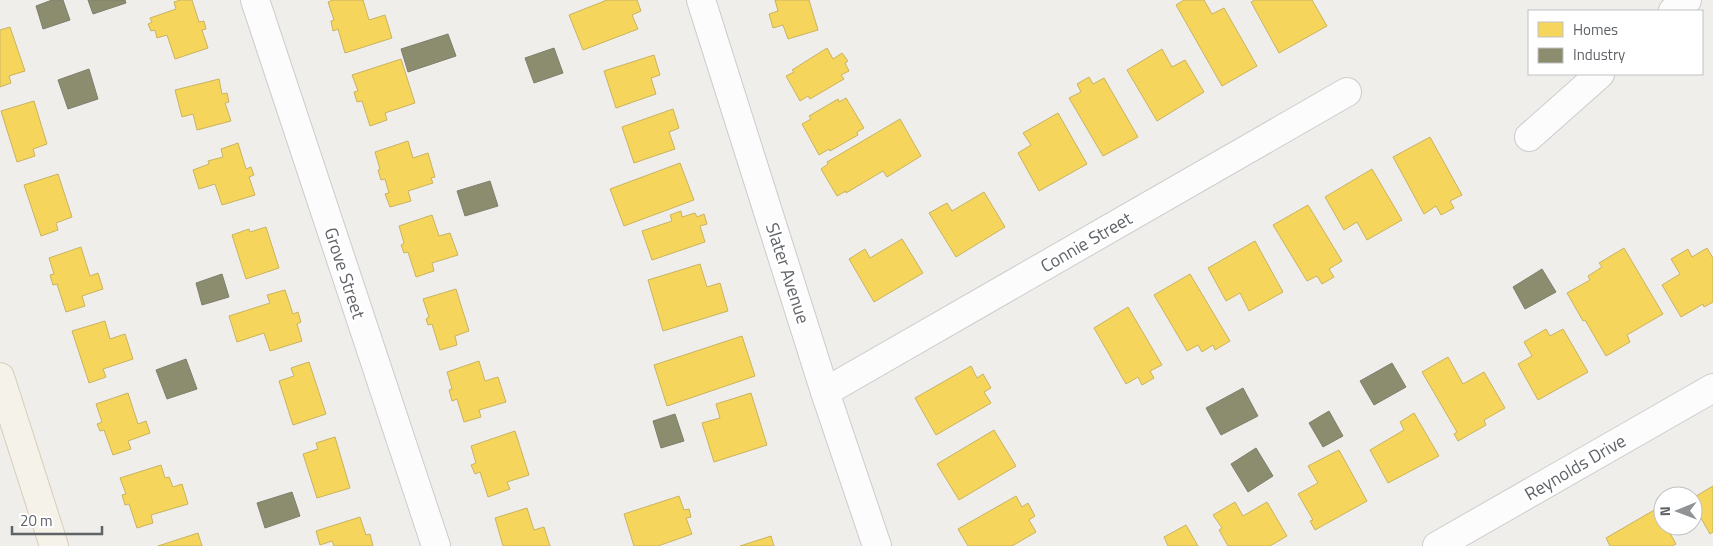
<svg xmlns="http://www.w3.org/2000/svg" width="1713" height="546" viewBox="0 0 1713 546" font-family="'Titillium Web',sans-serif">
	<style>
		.homes { fill: #f6d55c; stroke: #c9b360 }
		.industry { fill: #8c8c6e; stroke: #7e806c }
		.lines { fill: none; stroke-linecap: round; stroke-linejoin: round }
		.minor-casing { stroke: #cbcccc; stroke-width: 30 }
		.major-casing { stroke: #d7ceb8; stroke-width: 30 }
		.minor { stroke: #fdfcfc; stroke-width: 28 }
		.major { stroke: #f4f2e9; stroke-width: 28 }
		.labels { text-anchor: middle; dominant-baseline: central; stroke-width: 5; stroke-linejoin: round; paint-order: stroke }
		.street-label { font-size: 18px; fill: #5f6368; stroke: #fff }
	</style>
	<rect width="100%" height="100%" fill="#efeeea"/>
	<!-- homes -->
	<g class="homes">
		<path d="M 180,0 L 192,0 L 199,22 L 204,21 L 206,29 L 202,30 L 208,48 L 175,59 L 167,35 L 157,38 L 155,30 L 151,31 L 148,24 L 152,22 L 150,18 L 176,9 L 174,2 Z"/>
		<path d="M 333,0 L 363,0 L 369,20 L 385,15 L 392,38 L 345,53 L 338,29 L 333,31 L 331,21 L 334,20 L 328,2 Z"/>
		<path d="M 607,0 L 637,0 L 641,11 L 632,15 L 638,29 L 583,50 L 569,15 Z"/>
		<path d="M 775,0 L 809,0 L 818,30 L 788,39 L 783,25 L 773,28 L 769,14 L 778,11 Z"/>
		<path d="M 1184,0 L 1204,0 L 1212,14 L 1224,8 L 1257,66 L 1222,86 L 1176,5 Z"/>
		<path d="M 1255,0 L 1312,0 L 1327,26 L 1279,53 L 1251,2 Z"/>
		<path d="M 10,27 L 25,71 L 9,76 L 11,83 L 0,87 L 0,30 Z"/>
		<path d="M 827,48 L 833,59 L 842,53 L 848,61 L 845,63 L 849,71 L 841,75 L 844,79 L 810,99 L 808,96 L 800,101 L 786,76 L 794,72 L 792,70 Z"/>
		<path d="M 1162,49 L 1172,67 L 1185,60 L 1204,92 L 1157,121 L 1127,70 Z"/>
		<path d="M 654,55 L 660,75 L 651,78 L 656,94 L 616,108 L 604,71 Z"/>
		<path d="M 401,59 L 415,103 L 385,113 L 387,120 L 370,126 L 362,101 L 357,102 L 354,92 L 358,91 L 352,75 Z"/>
		<path d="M 1089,77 L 1093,84 L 1104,78 L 1138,137 L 1103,156 L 1069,98 L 1081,92 L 1077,84 Z"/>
		<path d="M 219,79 L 222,94 L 227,93 L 229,102 L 225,103 L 231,121 L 197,130 L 193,114 L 182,117 L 175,90 Z"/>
		<path d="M 846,98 L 864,128 L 857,132 L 858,135 L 830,151 L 829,149 L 819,155 L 802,124 L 811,119 L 809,116 L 838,99 L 839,102 Z"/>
		<path d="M 34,101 L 47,144 L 33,149 L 35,156 L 17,162 L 1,111 Z"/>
		<path d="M 673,109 L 679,128 L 669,132 L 675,149 L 634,163 L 622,127 Z"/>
		<path d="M 1058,113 L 1087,164 L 1039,191 L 1018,153 L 1031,145 L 1023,133 Z"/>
		<path d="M 900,119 L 921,156 L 887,177 L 883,171 L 846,193 L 846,191 L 837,196 L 821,169 L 828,164 L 827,162 Z"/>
		<path d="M 1430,137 L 1462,195 L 1450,201 L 1454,208 L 1441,215 L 1436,206 L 1424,214 L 1393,157 Z"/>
		<path d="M 408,141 L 413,158 L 428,153 L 435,177 L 431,178 L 433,183 L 408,191 L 411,201 L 390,207 L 385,194 L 389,193 L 385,179 L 381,180 L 378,170 L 380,169 L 375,152 Z"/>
		<path d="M 238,143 L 246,169 L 251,167 L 254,175 L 249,177 L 255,195 L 222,205 L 215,184 L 199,189 L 193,170 L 209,164 L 208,161 L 223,157 L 221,149 Z"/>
		<path d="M 680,163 L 694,200 L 624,226 L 610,189 Z"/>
		<path d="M 1372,169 L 1402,220 L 1367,240 L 1357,222 L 1344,230 L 1325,197 Z"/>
		<path d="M 58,174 L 72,217 L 56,223 L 58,230 L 41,236 L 24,185 Z"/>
		<path d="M 984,192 L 1005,227 L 956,257 L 929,213 L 947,203 L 952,211 Z"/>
		<path d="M 1308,205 L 1342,261 L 1329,269 L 1334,277 L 1322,284 L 1317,276 L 1307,281 L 1273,225 Z"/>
		<path d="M 681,211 L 682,217 L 695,213 L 697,217 L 704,214 L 707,224 L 700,226 L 705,242 L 652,260 L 642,231 L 672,221 L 670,215 Z"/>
		<path d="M 432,215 L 439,236 L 450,233 L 458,255 L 432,263 L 434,271 L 416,277 L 408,252 L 404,253 L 401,245 L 404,243 L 399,226 Z"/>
		<path d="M 266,227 L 279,268 L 246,279 L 232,235 L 249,229 L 250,232 Z"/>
		<path d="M 902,239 L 923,273 L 874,302 L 849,259 L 865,249 L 870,258 Z"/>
		<path d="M 1255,241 L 1283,292 L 1249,311 L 1240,293 L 1226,301 L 1208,268 Z"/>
		<path d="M 81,247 L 90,276 L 98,273 L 103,289 L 82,296 L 85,306 L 66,312 L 57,284 L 53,285 L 50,275 L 54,274 L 49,258 Z"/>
		<path d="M 1624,248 L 1663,314 L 1627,335 L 1630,342 L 1606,356 L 1585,320 L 1583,321 L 1567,293 L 1590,280 L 1588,276 L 1602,267 L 1599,263 Z"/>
		<path d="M 1707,248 L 1713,258 L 1713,302 L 1704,307 L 1703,304 L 1681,317 L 1662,285 L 1680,274 L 1671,259 L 1688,249 L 1692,257 Z"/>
		<path d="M 700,264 L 707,287 L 720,283 L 728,311 L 663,331 L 648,280 Z"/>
		<path d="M 1190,274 L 1230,341 L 1215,350 L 1213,345 L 1202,352 L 1198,345 L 1187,351 L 1154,295 Z"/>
		<path d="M 456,289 L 469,331 L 455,336 L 457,345 L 440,350 L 432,324 L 428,325 L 426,319 L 429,317 L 423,299 Z"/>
		<path d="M 285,290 L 293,314 L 298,312 L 301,322 L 297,324 L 302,341 L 270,351 L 264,333 L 237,342 L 229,316 L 270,303 L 267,295 Z"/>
		<path d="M 1128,307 L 1162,365 L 1150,371 L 1154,378 L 1142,385 L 1138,377 L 1126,384 L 1094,328 Z"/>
		<path d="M 105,321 L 110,339 L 125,334 L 133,359 L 103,369 L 106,377 L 89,383 L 72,331 Z"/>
		<path d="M 1546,329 L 1550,336 L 1563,329 L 1588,372 L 1538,400 L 1518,364 L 1532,356 L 1524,342 Z"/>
		<path d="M 742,336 L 755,376 L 667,406 L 654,365 Z"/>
		<path d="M 1448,357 L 1463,384 L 1484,372 L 1505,408 L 1484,420 L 1486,425 L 1458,441 L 1454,434 L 1457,432 L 1422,372 Z"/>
		<path d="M 479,361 L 485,381 L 498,377 L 506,402 L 479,410 L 481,417 L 464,422 L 457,399 L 452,401 L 449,390 L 452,389 L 447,372 Z"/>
		<path d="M 309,362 L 326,414 L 293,425 L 279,381 L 294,376 L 291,368 Z"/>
		<path d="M 971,366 L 977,378 L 983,374 L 991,388 L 984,392 L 991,403 L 936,435 L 915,398 Z"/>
		<path d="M 128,393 L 138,424 L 146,421 L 150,433 L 128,441 L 131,449 L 113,455 L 104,430 L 100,431 L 97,424 L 102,422 L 96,404 Z"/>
		<path d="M 751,393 L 767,445 L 714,462 L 702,423 L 720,418 L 716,404 Z"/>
		<path d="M 1414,413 L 1439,456 L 1388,483 L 1370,450 L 1404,430 L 1400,422 Z"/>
		<path d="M 994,430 L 1016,466 L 959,500 L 937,464 Z"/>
		<path d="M 515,431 L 529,475 L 507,482 L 510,489 L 488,497 L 480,472 L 475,474 L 471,465 L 476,463 L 471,446 Z"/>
		<path d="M 335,437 L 350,488 L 317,498 L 303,454 L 318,449 L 316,443 Z"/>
		<path d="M 1339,450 L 1367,501 L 1315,530 L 1310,521 L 1313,520 L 1298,494 L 1318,483 L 1308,466 Z"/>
		<path d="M 161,465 L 165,478 L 169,477 L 173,487 L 182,484 L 188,504 L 151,515 L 153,523 L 137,528 L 129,504 L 125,505 L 122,495 L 126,494 L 120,478 Z"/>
		<path d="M 1713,486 L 1713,532 L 1710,534 L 1693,504 L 1693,498 Z"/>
		<path d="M 679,496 L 684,510 L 689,509 L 691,517 L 686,518 L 692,534 L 658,546 L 634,546 L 624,514 Z"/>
		<path d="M 1016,496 L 1022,507 L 1028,503 L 1035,516 L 1029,520 L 1036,532 L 1012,546 L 968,546 L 958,529 Z"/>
		<path d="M 1235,502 L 1243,516 L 1267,502 L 1287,536 L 1270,546 L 1228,546 L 1219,530 L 1222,528 L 1213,515 Z"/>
		<path d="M 527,508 L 534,530 L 544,527 L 550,546 L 503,546 L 495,518 Z"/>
		<path d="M 1656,509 L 1663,521 L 1663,526 L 1666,526 L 1676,544 L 1672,546 L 1610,546 L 1606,538 Z"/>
		<path d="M 360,517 L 366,535 L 370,534 L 373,546 L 334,546 L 332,541 L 320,545 L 316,531 Z"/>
		<path d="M 1186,525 L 1198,546 L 1168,546 L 1164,537 Z"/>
		<path d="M 198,533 L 202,546 L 158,546 Z"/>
		<path d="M 771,536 L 774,546 L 740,546 Z"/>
	</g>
	<!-- industry -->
	<g class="industry">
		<path d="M 52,0 L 63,0 L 70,20 L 43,29 L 36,6 Z"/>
		<path d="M 88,0 L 125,0 L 126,3 L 93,14 Z"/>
		<path d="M 448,34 L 456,56 L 408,72 L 401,49 Z"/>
		<path d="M 554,48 L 563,73 L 534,83 L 525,58 Z"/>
		<path d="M 89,69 L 98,99 L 68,109 L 58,80 Z"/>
		<path d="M 490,181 L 498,206 L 465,216 L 457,191 Z"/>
		<path d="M 1542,269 L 1556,292 L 1525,309 L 1513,287 Z"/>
		<path d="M 222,274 L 229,297 L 202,305 L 196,283 Z"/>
		<path d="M 186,359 L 197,389 L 167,399 L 156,370 Z"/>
		<path d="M 1392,363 L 1406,387 L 1374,405 L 1360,381 Z"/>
		<path d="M 1243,388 L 1258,416 L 1221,435 L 1206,408 Z"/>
		<path d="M 1329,411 L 1343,436 L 1323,447 L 1309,423 Z"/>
		<path d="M 675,414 L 684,441 L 661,448 L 653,421 Z"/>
		<path d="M 1256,448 L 1273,476 L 1248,492 L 1231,464 Z"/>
		<path d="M 292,492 L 300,516 L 265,528 L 257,503 Z"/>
	</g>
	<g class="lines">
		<!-- minor casing -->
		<g class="minor-casing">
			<g id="minor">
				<path d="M 255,0 L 436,546"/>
				<path d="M 701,0 L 825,392 L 877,546"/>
				<path d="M 1673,11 L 1687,0"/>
				<path d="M 1529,137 L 1600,74"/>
				<path d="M 825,392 L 1347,92"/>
				<path d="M 1437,546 L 1713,388"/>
			</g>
		</g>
		<!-- major casing -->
		<g class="major-casing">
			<path id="major" d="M 0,377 L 54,546"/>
		</g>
		<!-- minor -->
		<use href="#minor" class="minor"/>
		<!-- major -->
		<use href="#major" class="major"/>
	</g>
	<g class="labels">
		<!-- street labels -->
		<g class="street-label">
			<text transform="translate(1086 242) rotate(-30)">Connie Street</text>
			<text transform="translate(345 273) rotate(72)">Grove Street</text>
			<text transform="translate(788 273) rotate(72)">Slater Avenue</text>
			<text transform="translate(1575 467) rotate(-30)">Reynolds Drive</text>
		</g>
	</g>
	<!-- legend -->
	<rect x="1528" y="10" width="175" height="65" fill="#ffffff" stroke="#bfc1c3"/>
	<rect x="1538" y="22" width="25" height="15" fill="#f6d55c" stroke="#bfc1c3"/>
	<text x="1573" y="35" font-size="15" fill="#5f6368">Homes</text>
	<rect x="1538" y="48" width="25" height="15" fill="#8c8c6e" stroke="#bfc1c3"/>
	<text x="1573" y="60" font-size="15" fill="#5f6368">Industry</text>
	<!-- north arrow -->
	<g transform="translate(1678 511) rotate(269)"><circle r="24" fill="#ffffff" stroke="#bfc1c3"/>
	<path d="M0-4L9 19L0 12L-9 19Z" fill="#919496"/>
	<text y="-8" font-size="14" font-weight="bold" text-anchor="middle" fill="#5f6368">N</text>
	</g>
	<!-- scale -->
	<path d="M12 526v8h90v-8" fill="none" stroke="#5f6368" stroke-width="2.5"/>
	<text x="20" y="526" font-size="15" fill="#5f6368" stroke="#ffffff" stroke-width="4" paint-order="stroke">20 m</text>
</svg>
